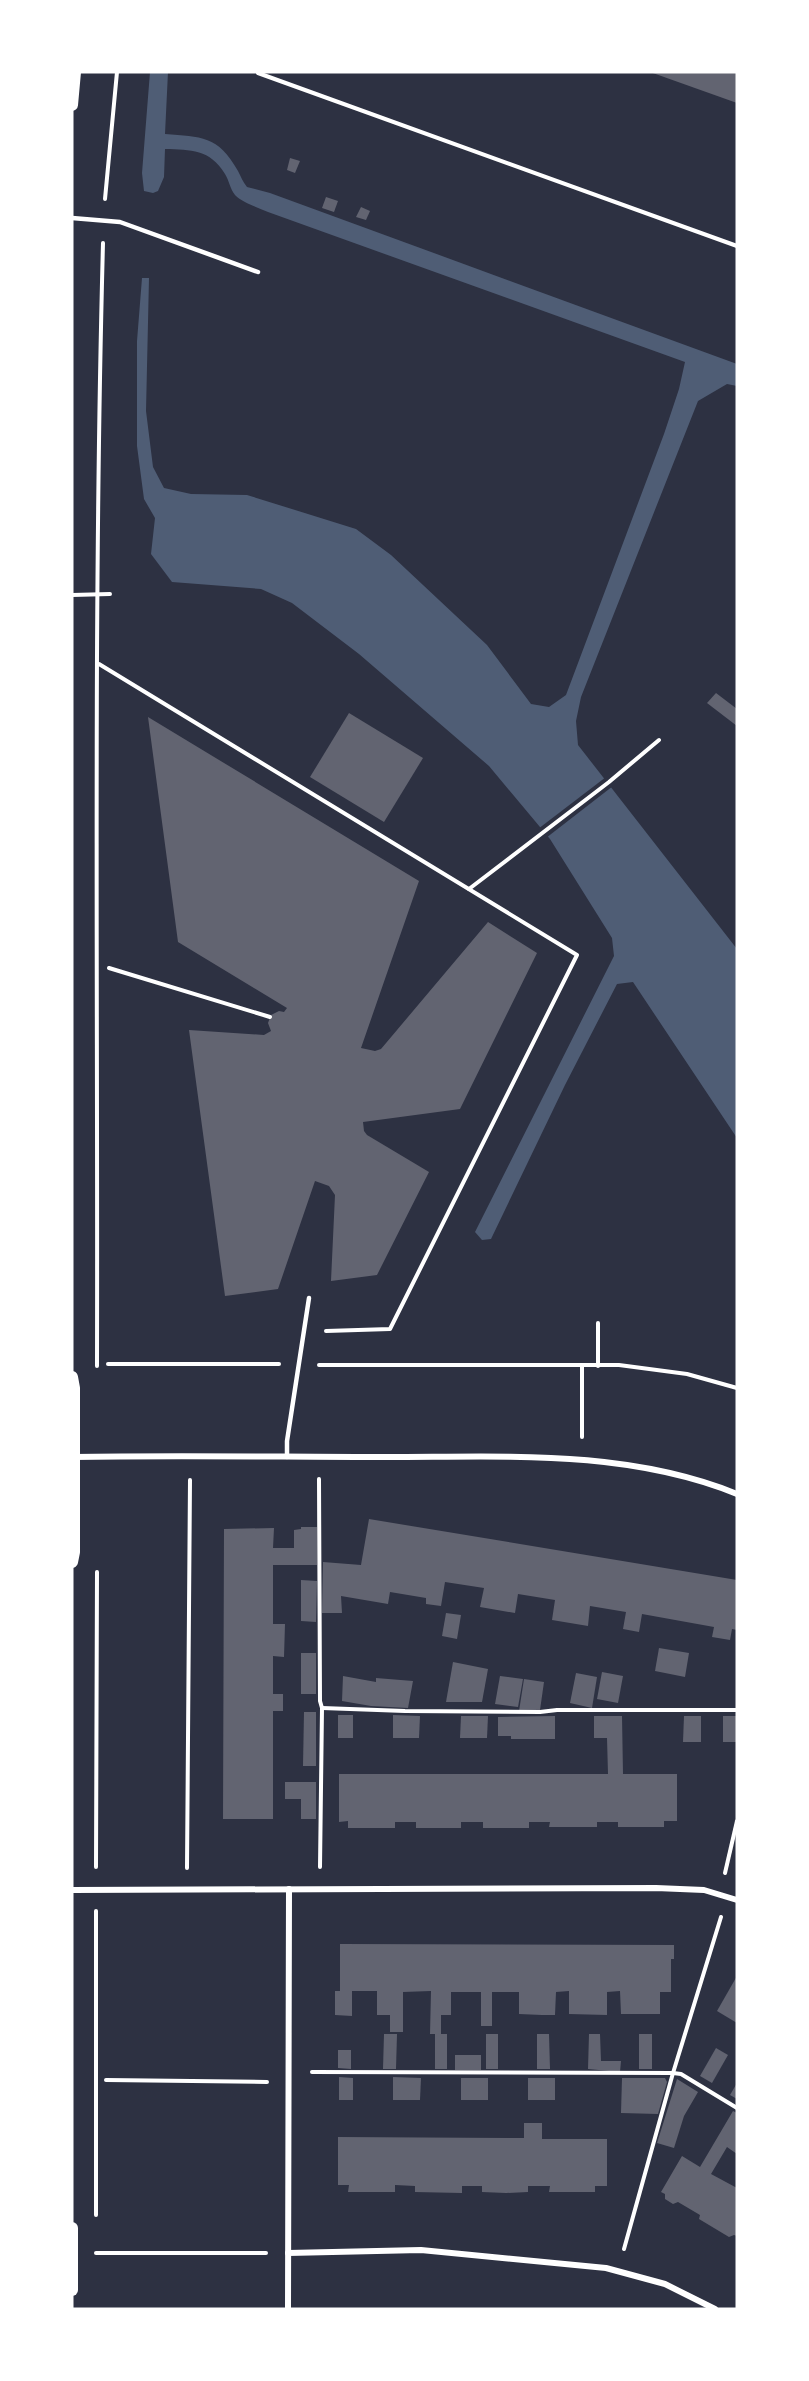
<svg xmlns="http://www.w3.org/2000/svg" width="809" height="2381" viewBox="0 0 809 2381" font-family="Barlow,sans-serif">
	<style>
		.water { fill: #4f5d75 }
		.pier { fill: #2d3142 }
		.building { fill: #626471 }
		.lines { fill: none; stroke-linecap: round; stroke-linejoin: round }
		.path { stroke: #fff; stroke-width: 4 }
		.service { stroke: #fff; stroke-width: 4.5 }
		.minor { stroke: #fff; stroke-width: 6 }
		.secondary { stroke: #fff; stroke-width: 12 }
	</style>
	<rect width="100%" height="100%" fill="#2d3142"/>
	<!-- water -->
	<path class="water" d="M 150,72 L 168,72 L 165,134 C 201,137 218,135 238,171 C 241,177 243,182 247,187 L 270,193 L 737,364 L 737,386 L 727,384 L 698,401 L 581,697 L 576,721 L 578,745 L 737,949 L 737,1138 L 633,982 L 617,984 L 565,1085 L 491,1239 L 482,1240 L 475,1232 L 614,956 L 612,938 L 550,839 L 489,766 L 359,654 L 292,603 L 261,589 L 172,582 L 151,554 L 155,518 L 144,499 L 137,446 L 137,341 L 142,278 L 149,278 L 146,411 L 153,467 L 164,488 L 191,494 L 247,495 L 356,529 L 391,555 L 487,645 L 531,704 L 549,707 L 566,695 L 664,434 L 679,389 L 685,362 L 268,212 C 257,207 243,203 235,195 C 230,189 229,180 225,174 C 210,149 191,150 165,149 L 164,177 L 158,191 L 153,193 L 144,191 L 142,173 Z"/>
	<!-- pier -->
	<path class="pier" d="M 606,777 L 613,786 L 546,838 L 538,829 Z"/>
	<!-- building -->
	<g class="building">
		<path d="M 651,72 L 737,72 L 737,103 L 650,72 Z"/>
		<path d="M 290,158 L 300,161 L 295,173 L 287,170 Z"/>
		<path d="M 326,197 L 338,201 L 334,212 L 322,208 Z"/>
		<path d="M 361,207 L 370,211 L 366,220 L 356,217 Z"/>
		<path d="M 716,693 L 737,709 L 737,726 L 707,703 Z"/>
		<path d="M 349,713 L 423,758 L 384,822 L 310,777 Z"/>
		<path d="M 148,717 L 419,881 L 361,1048 L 375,1051 L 381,1049 L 488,922 L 537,953 L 460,1109 L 363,1122 L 364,1131 L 367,1135 L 429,1172 L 377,1275 L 331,1281 L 335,1195 L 329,1186 L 315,1181 L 278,1289 L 225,1296 L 189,1030 L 264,1035 L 271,1031 L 268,1023 L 271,1015 L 279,1011 L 284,1012 L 287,1008 L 178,942 Z"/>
		<path d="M 369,1519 L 737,1580 L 737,1630 L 732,1629 L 730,1640 L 712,1637 L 714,1627 L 642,1614 L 639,1632 L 623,1629 L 626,1612 L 590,1606 L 588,1626 L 552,1620 L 555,1600 L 518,1594 L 515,1613 L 480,1607 L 484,1588 L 445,1582 L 441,1606 L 426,1604 L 426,1598 L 390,1592 L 388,1604 L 341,1596 L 342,1613 L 322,1613 L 323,1562 L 361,1565 Z"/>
		<path d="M 301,1527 L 317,1527 L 317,1565 L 273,1565 L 273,1624 L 285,1624 L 284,1657 L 273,1656 L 273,1694 L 283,1694 L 283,1711 L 273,1711 L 273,1819 L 223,1819 L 224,1529 L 274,1528 L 273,1548 L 294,1548 L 294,1530 L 301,1529 Z"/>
		<path d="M 301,1580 L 317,1581 L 316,1622 L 301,1621 Z"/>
		<path d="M 446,1613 L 461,1615 L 457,1639 L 442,1636 Z"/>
		<path d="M 659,1648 L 689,1653 L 685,1677 L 655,1671 Z"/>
		<rect x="301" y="1653" width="15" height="41"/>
		<path d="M 453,1662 L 488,1669 L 482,1702 L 446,1702 Z"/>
		<path d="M 602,1672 L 623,1676 L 618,1703 L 597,1699 Z"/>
		<path d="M 576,1673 L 597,1677 L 592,1708 L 570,1703 Z"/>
		<path d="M 343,1676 L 376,1682 L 376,1678 L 413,1681 L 408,1708 L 371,1706 L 342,1701 Z"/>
		<path d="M 500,1676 L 523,1679 L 518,1707 L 495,1704 Z"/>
		<path d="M 524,1679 L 544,1682 L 540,1710 L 519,1711 Z"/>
		<path d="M 304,1712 L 316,1712 L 316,1766 L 303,1766 Z"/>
		<rect x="338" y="1715" width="15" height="23"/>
		<path d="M 393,1715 L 420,1716 L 419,1738 L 393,1738 Z"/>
		<path d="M 461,1716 L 488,1716 L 487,1738 L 460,1738 Z"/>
		<path d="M 555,1716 L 555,1739 L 511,1739 L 511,1736 L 498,1736 L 498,1717 Z"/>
		<path d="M 594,1716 L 622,1716 L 623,1774 L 677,1774 L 677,1821 L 664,1821 L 664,1827 L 618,1827 L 618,1822 L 597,1822 L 597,1827 L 549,1827 L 550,1822 L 529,1822 L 529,1828 L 483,1828 L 483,1822 L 461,1822 L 461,1828 L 416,1828 L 416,1822 L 395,1822 L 395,1828 L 348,1828 L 348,1821 L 339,1822 L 339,1774 L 608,1774 L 607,1738 L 594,1738 Z"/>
		<path d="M 684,1716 L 701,1716 L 701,1742 L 683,1742 Z"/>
		<rect x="723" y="1716" width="14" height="26"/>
		<path d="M 285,1782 L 316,1782 L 316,1819 L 301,1819 L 301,1799 L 285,1799 Z"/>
		<path d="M 340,1944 L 674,1945 L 674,1959 L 671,1959 L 671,1992 L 660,1992 L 660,2014 L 621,2014 L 620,1991 L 607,1992 L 607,2015 L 569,2014 L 569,1991 L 556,1992 L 555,2015 L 542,2015 L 519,2014 L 519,1992 L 492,1992 L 492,2026 L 481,2026 L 481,1992 L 451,1992 L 451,2015 L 441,2015 L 441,2034 L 447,2034 L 447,2069 L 435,2069 L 435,2034 L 430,2034 L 431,1991 L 403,1992 L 403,2032 L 390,2032 L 390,2015 L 377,2015 L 377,1991 L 352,1991 L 352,2016 L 335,2015 L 335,1991 L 340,1991 Z"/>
		<path d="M 737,1976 L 737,2023 L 717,2011 Z"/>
		<path d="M 384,2034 L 397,2034 L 396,2069 L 383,2069 Z"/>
		<rect x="486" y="2034" width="12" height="35"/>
		<path d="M 537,2034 L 549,2034 L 550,2069 L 537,2069 Z"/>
		<path d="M 589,2034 L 600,2034 L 601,2061 L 621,2061 L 620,2072 L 588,2069 Z"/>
		<rect x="639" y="2034" width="13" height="35"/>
		<path d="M 716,2048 L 728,2055 L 712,2083 L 700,2076 Z"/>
		<path d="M 338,2050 L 351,2050 L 351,2069 L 338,2068 Z"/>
		<rect x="455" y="2055" width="26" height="15"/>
		<path d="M 339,2077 L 353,2078 L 353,2100 L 339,2100 Z"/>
		<path d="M 393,2077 L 421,2078 L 420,2100 L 393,2100 Z"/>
		<rect x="461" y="2078" width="27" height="22"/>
		<rect x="528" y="2078" width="27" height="22"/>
		<path d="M 622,2078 L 665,2078 L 667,2082 L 658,2114 L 621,2113 Z"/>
		<path d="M 677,2079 L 698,2092 L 684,2116 L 674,2148 L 657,2143 Z"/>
		<path d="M 737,2083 L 737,2099 L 730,2095 Z"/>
		<path d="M 733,2111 L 737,2113 L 737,2154 L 727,2147 L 711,2174 L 737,2188 L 737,2236 L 734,2235 L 729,2237 L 699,2219 L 700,2215 L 678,2202 L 673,2204 L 665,2199 L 665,2194 L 661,2192 L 682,2156 L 700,2167 Z"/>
		<path d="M 524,2123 L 542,2123 L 542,2139 L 607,2139 L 607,2186 L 595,2186 L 595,2192 L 549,2192 L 550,2186 L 528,2186 L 528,2192 L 506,2193 L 482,2192 L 482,2186 L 462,2186 L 462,2193 L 415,2192 L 415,2186 L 395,2185 L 395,2192 L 348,2192 L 349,2185 L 338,2185 L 338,2137 L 524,2138 Z"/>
	</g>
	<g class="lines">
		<!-- path -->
		<g class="path">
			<path d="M 258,73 L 737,246"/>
			<path d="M 105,199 L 117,72"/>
			<path d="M 72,595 L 110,594"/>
			<path d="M 99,664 L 577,955 L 390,1329 L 326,1331"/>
			<path d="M 469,889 L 609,782 L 659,740"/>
			<path d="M 109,968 L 270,1017"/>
			<path d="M 108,1364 L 279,1364"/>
			<path d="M 319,1365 L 619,1365 L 687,1374 L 737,1388"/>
			<path d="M 97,1366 C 98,992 93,617 103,243"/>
			<path d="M 598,1366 L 598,1323"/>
			<path d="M 582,1437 L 582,1366"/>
			<path d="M 319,1479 L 320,1701 L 322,1708 L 320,1867"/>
			<path d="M 322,1708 L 405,1711 L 540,1712 L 557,1710 L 737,1710"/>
			<path d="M 96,1867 L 97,1572"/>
			<path d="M 187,1868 L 190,1480"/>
			<path d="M 725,1873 L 737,1821"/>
			<path d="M 312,2072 L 673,2073 L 681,2074 L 737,2108"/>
			<path d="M 106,2080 L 267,2082"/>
			<path d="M 96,2215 L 96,1911"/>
			<path d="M 624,2249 L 673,2073 L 721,1917"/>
			<path d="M 96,2253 L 266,2253"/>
		</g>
		<!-- service -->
		<g class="service">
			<path d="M 72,218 L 120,222 L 258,272"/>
			<path d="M 287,1457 L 287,1441 L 309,1298"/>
		</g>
		<!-- minor -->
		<g class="minor">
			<path d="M 73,1457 C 177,1455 282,1457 387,1457 C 504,1457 626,1449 737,1494"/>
			<path d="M 72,1890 L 656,1888 L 704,1890 L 737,1900"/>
			<path d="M 288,2253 L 421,2250 L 606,2268 L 665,2284 L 715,2309"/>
			<path d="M 288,2309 L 289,1889"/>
		</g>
		<!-- secondary -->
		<g class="secondary">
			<path d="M 72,105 L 75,72"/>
			<path d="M 72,1377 L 74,1388 L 74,1552 L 72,1562"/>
			<path d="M 72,2228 L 72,2290"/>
		</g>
	</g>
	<!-- border -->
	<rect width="809" height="2381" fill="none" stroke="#ffffff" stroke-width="147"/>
</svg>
